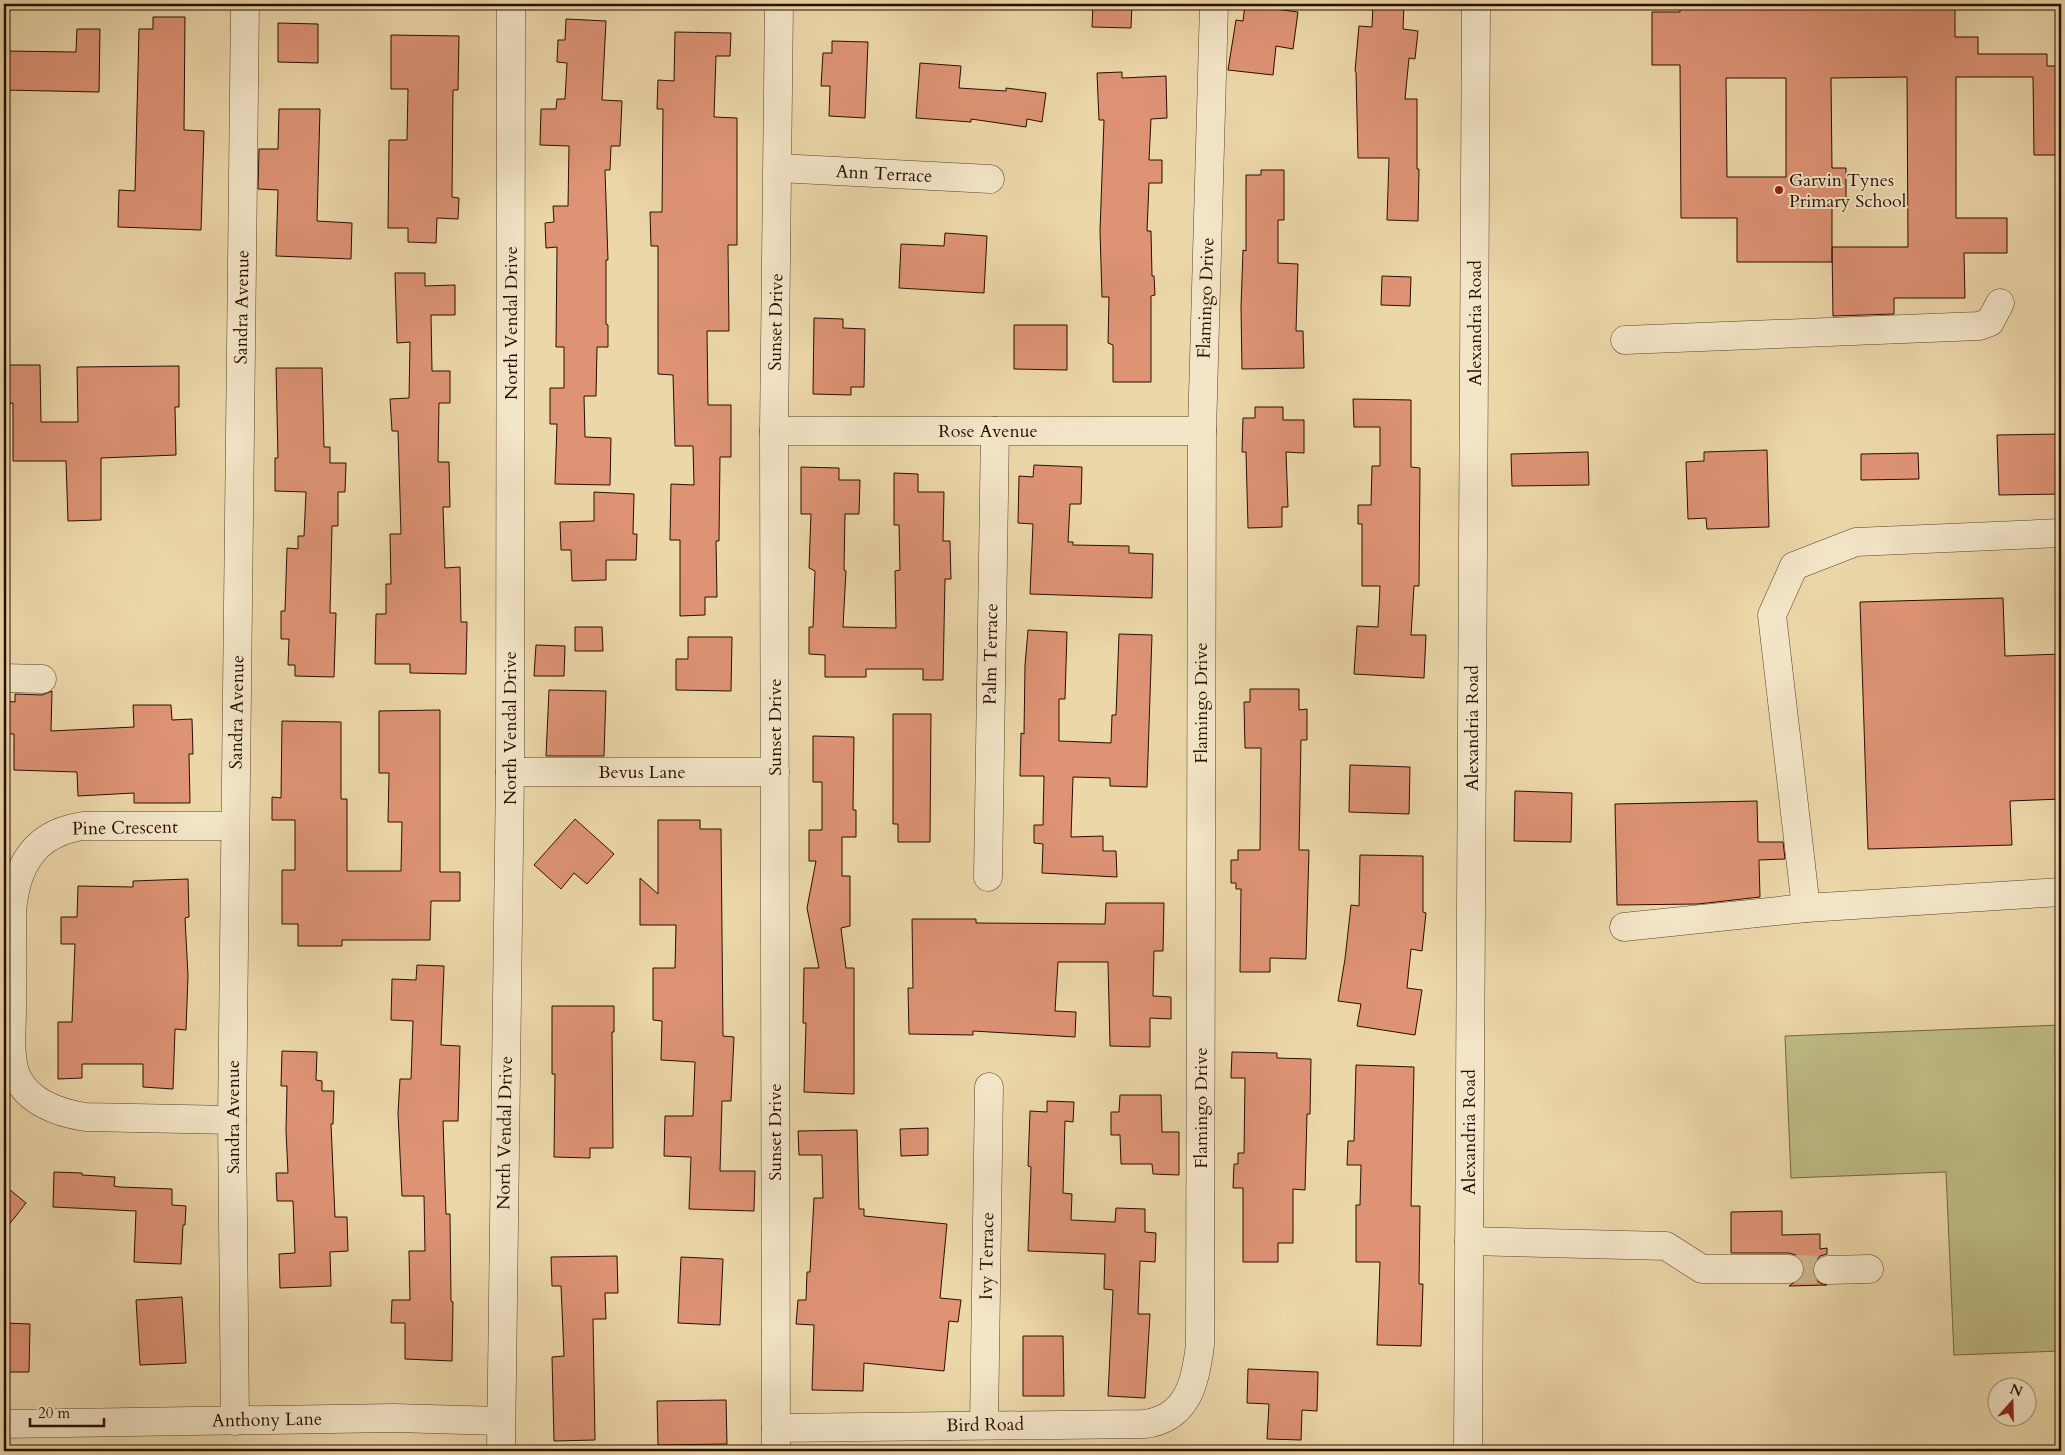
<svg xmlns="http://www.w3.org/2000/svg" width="2065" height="1455" viewBox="0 0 2065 1455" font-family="Cardo,serif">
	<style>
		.green { fill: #bebd84; stroke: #746643 }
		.building { fill: #de9375; stroke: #290e02; fill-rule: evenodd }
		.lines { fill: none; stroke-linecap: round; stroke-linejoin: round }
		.minor-tunnel { stroke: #cfb990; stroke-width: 28; stroke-dasharray: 28 14; stroke-linecap: butt }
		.minor-casing { stroke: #5a402c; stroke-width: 29 }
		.minor { stroke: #f3e5c7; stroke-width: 28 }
		.poi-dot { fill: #8f2418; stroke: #f3e5c7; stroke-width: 2 }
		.labels { text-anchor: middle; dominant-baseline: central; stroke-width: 4; stroke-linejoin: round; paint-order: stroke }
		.street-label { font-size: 18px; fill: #290e02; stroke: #f3e5c7 }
		.poi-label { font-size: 18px; fill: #290e02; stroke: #f3e5c7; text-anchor: start }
	</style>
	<rect width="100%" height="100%" fill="#ecd7a9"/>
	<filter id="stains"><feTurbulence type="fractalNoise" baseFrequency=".004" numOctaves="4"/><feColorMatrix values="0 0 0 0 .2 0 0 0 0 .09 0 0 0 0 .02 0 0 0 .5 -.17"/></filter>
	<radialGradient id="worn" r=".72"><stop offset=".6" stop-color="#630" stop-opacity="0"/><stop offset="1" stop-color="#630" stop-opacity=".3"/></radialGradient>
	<!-- green -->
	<path class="green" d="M 2061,1025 L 2061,1351 L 1954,1355 L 1946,1172 L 1791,1178 L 1785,1036 Z"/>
	<!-- building -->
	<g class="building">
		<path d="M 1093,4 L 1132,4 L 1131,28 L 1092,27 Z"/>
		<path d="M 1373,4 L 1404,4 L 1403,29 L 1418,31 L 1415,59 L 1409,58 L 1405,99 L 1417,99 L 1417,169 L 1419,169 L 1418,221 L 1387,220 L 1389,158 L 1358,158 L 1356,72 L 1355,71 L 1359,26 L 1372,27 Z"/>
		<path d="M 1680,4 L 1955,4 L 1955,37 L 1978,37 L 1978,54 L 2047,54 L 2047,66 L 2061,66 L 2061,155 L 2034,155 L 2033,77 L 1956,77 L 1956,218 L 2007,218 L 2007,253 L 1964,253 L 1965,298 L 1894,298 L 1894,314 L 1833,316 L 1832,247 L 1832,262 L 1737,262 L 1737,218 L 1681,218 L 1680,65 L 1652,65 L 1652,12 L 1680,12 ZM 1907,77 L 1908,247 L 1832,247 L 1832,200 L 1846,199 L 1846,168 L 1832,168 L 1831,78 ZM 1726,78 L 1786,78 L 1786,177 L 1727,177 Z"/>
		<path d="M 1245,5 L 1298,12 L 1293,49 L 1276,46 L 1273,75 L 1228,70 L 1236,20 L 1243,21 Z"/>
		<path d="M 153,17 L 185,17 L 184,130 L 204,131 L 201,230 L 118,227 L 119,190 L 135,191 L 139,29 L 153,29 Z"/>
		<path d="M 566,19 L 606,21 L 602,100 L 622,101 L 620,146 L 611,146 L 610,170 L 605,170 L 608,260 L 606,260 L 606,324 L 608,325 L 608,347 L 597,347 L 596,396 L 584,396 L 585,437 L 611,438 L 610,485 L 555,484 L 557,424 L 550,424 L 550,388 L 564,388 L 564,347 L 556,347 L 557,247 L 546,248 L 545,223 L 554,222 L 553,206 L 568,206 L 569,146 L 540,145 L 541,109 L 556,109 L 557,99 L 565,99 L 567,63 L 557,62 L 558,40 L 565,40 Z"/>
		<path d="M 278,23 L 318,24 L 318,63 L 278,62 Z"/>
		<path d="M 77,29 L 100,29 L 99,92 L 4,90 L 4,51 L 76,52 Z"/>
		<path d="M 675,32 L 731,33 L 730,56 L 716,56 L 714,117 L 737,118 L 737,245 L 728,245 L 729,331 L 707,331 L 708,405 L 731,405 L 731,457 L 720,457 L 719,541 L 716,541 L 717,597 L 705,597 L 705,615 L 680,616 L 680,540 L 670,540 L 671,484 L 694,485 L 693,446 L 675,446 L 673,375 L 658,374 L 658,246 L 651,246 L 650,212 L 662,212 L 663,109 L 657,109 L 658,80 L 674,81 Z"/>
		<path d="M 391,35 L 459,36 L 458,90 L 453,90 L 452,197 L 459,198 L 458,219 L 437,218 L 436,243 L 408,242 L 408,228 L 388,228 L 389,140 L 407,140 L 408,89 L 391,89 Z"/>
		<path d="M 832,41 L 868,42 L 865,118 L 829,116 L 830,86 L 821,86 L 823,53 L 832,53 Z"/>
		<path d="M 920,63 L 961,66 L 959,88 L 1006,91 L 1006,88 L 1046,93 L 1042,122 L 1027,119 L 1026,127 L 971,119 L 971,122 L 916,118 Z"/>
		<path d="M 1122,72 L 1122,78 L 1166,76 L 1167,118 L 1151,119 L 1149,160 L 1162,160 L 1162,183 L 1149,183 L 1147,231 L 1151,231 L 1152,276 L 1154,276 L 1155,295 L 1151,296 L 1151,382 L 1113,382 L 1113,345 L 1108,343 L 1109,297 L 1102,297 L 1100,231 L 1104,120 L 1099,120 L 1097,73 Z"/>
		<path d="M 279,109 L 320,109 L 317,221 L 352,223 L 351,259 L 276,256 L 278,190 L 258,189 L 259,149 L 278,149 Z"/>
		<path d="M 1261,170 L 1284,170 L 1284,220 L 1278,220 L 1278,263 L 1298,264 L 1296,331 L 1303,331 L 1304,368 L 1242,369 L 1241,307 L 1243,250 L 1246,251 L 1246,175 L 1261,175 Z"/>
		<path d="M 945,233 L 987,236 L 984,293 L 899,288 L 901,244 L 944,246 Z"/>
		<path d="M 395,273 L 425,273 L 425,286 L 455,285 L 455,315 L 431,315 L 432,371 L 450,371 L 450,403 L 439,403 L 438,462 L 449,462 L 450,507 L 443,507 L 445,568 L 460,567 L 461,622 L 467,622 L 466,674 L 410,673 L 410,664 L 375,664 L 376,614 L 386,614 L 386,584 L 391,584 L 390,534 L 401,534 L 398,431 L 392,431 L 390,399 L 409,398 L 410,342 L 397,343 Z"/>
		<path d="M 1382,276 L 1411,277 L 1410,306 L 1381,305 Z"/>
		<path d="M 814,318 L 843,319 L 843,328 L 865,329 L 864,387 L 851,387 L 851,395 L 813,394 Z"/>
		<path d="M 1014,325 L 1067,325 L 1067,370 L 1014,369 Z"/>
		<path d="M 4,365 L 40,365 L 41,422 L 78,422 L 77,367 L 179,366 L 179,407 L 175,407 L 176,455 L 101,458 L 101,520 L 68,521 L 66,461 L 13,461 L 13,403 L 4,404 Z"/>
		<path d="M 276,368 L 322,368 L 324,447 L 330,447 L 330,463 L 346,463 L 345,492 L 338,492 L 338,526 L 332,526 L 330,613 L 336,613 L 334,677 L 295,676 L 295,665 L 288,665 L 289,639 L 281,639 L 281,611 L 285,611 L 287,548 L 298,549 L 298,536 L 304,536 L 306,492 L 275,491 L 275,458 L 278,458 Z"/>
		<path d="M 1353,399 L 1411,400 L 1411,467 L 1420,468 L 1419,586 L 1414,586 L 1411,635 L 1426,635 L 1424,678 L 1354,674 L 1357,626 L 1378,627 L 1380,586 L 1362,586 L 1362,524 L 1358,524 L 1358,505 L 1371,505 L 1372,466 L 1380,466 L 1380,427 L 1354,427 Z"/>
		<path d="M 1255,407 L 1283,407 L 1283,420 L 1304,420 L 1304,453 L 1286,452 L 1288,507 L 1282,507 L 1282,527 L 1248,528 L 1246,452 L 1242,452 L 1243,418 L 1255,418 Z"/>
		<path d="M 2061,434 L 2061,494 L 1999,495 L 1997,435 Z"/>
		<path d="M 1767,450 L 1769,527 L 1707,529 L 1706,518 L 1688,519 L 1686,462 L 1704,461 L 1704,452 Z"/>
		<path d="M 1588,452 L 1589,485 L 1512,486 L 1511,454 Z"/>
		<path d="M 1918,453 L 1919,479 L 1861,480 L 1861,454 Z"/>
		<path d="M 1034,465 L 1082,467 L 1081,504 L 1070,504 L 1068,542 L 1073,542 L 1073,545 L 1129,546 L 1129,553 L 1153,554 L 1152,598 L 1030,594 L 1033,524 L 1018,523 L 1019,476 L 1033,477 Z"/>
		<path d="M 801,467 L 839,468 L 839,480 L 860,480 L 859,514 L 845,514 L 844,570 L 846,571 L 843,627 L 896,628 L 895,571 L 900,570 L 899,525 L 894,525 L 894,473 L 918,474 L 918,492 L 944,492 L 943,541 L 950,541 L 951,579 L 945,579 L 943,680 L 923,680 L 923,669 L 866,669 L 866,677 L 825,677 L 825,655 L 809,654 L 809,627 L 813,627 L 815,571 L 809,568 L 811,514 L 801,514 Z"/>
		<path d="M 594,492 L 634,494 L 633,534 L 637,534 L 636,560 L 606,560 L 606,580 L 572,581 L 571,550 L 561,550 L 560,522 L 594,521 Z"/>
		<path d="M 2003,598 L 2005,656 L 2061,654 L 2061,799 L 2010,801 L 2012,845 L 1868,849 L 1860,602 Z"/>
		<path d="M 575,627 L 602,627 L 603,651 L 575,651 Z"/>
		<path d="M 1028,630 L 1067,632 L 1065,699 L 1059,699 L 1059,741 L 1111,743 L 1112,715 L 1116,715 L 1119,634 L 1152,635 L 1147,787 L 1110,786 L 1110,778 L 1073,777 L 1071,837 L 1103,836 L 1103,851 L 1116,851 L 1117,877 L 1042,873 L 1043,844 L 1034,843 L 1034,825 L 1043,825 L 1044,776 L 1020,776 L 1021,733 L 1024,734 L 1025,665 Z"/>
		<path d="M 688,637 L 732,637 L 731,691 L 676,690 L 676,659 L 688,659 Z"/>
		<path d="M 536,645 L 565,646 L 564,676 L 534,676 Z"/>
		<path d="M 1250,689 L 1299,689 L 1299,710 L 1307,709 L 1307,740 L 1301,740 L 1299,850 L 1309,850 L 1306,959 L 1270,958 L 1270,972 L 1240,972 L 1241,889 L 1236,889 L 1236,883 L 1231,883 L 1231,860 L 1238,860 L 1238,850 L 1260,850 L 1261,748 L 1245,748 L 1244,702 L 1250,702 Z"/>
		<path d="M 549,690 L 606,691 L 604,756 L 546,756 Z"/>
		<path d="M 52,691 L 51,731 L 134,727 L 133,705 L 171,705 L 172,720 L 192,719 L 193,754 L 189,754 L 190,803 L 134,803 L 134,793 L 78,796 L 77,772 L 14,770 L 14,734 L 4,734 L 4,701 L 15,702 L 15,694 L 42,695 Z"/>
		<path d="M 440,710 L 440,872 L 460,872 L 460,901 L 431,901 L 430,940 L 342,940 L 342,946 L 298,946 L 298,924 L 282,924 L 282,870 L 295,870 L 295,820 L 272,820 L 272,797 L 281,798 L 282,721 L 341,722 L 341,799 L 347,799 L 347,871 L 401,871 L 402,822 L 388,822 L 389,773 L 379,773 L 379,711 Z"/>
		<path d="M 893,714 L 931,714 L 930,842 L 898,842 L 898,824 L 893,824 Z"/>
		<path d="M 813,736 L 854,737 L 853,810 L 856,810 L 856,837 L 842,837 L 842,876 L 850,876 L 850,926 L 841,928 L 846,968 L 854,968 L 854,1094 L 804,1092 L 806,1023 L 803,1023 L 804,968 L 819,968 L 807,908 L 816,861 L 809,861 L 809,830 L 822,830 L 822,782 L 813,782 Z"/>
		<path d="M 1350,765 L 1410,767 L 1409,814 L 1349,812 Z"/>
		<path d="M 1515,791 L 1572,793 L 1571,842 L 1514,841 Z"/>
		<path d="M 1757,801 L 1758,842 L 1783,842 L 1785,859 L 1759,860 L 1760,897 L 1698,904 L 1617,905 L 1615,804 Z"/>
		<path d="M 575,819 L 614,854 L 587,884 L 574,873 L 561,889 L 534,865 Z"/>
		<path d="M 658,820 L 700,820 L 700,829 L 721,829 L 723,1036 L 734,1037 L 731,1101 L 722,1101 L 720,1171 L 755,1171 L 754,1211 L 689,1209 L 691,1157 L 664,1156 L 665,1116 L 693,1116 L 695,1062 L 661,1060 L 662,1021 L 653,1020 L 653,968 L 675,968 L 676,925 L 640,925 L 640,878 L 658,894 Z"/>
		<path d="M 1360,855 L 1423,856 L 1423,912 L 1426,913 L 1422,951 L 1411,949 L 1407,988 L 1422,990 L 1415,1035 L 1357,1026 L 1361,1004 L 1338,1001 L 1345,959 L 1351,905 L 1359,906 Z"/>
		<path d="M 188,879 L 189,917 L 185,918 L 188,976 L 186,1030 L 175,1029 L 173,1089 L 143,1087 L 143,1064 L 82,1064 L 82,1078 L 58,1079 L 58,1022 L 72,1022 L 75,944 L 61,944 L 61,917 L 77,917 L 78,886 L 133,887 L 133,881 Z"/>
		<path d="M 1106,903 L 1164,903 L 1163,951 L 1154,951 L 1153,996 L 1171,997 L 1171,1019 L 1150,1018 L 1150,1047 L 1110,1046 L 1108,962 L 1058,962 L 1055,1011 L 1076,1012 L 1075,1037 L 973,1031 L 973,1035 L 909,1034 L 908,988 L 913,988 L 912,919 L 976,919 L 976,923 L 1105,924 Z"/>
		<path d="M 417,965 L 444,966 L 441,1045 L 460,1046 L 458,1121 L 443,1121 L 446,1214 L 450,1214 L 451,1301 L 453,1302 L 452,1361 L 405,1359 L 405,1323 L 391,1323 L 392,1300 L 410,1300 L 409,1251 L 425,1251 L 424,1196 L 402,1196 L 398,1113 L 400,1079 L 411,1079 L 413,1021 L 391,1020 L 392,979 L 416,980 Z"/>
		<path d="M 552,1006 L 614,1006 L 614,1032 L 612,1032 L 613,1148 L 590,1148 L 590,1158 L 554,1157 L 555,1074 L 552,1074 Z"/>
		<path d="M 282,1051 L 317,1052 L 316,1080 L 322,1081 L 322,1091 L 334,1091 L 333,1124 L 331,1124 L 335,1217 L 347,1217 L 348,1251 L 330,1252 L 331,1286 L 280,1288 L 279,1254 L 295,1253 L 293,1201 L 277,1201 L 276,1173 L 288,1173 L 286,1131 L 287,1086 L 281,1086 Z"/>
		<path d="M 1232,1052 L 1277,1053 L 1277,1058 L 1311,1059 L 1310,1114 L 1307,1114 L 1305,1190 L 1293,1189 L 1293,1243 L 1278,1243 L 1278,1262 L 1243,1262 L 1243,1188 L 1233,1188 L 1234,1164 L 1238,1164 L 1238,1153 L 1244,1153 L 1245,1078 L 1231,1078 Z"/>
		<path d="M 1356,1065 L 1414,1067 L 1411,1206 L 1420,1206 L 1419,1284 L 1423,1284 L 1421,1346 L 1377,1345 L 1380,1262 L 1356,1262 L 1356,1205 L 1360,1205 L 1361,1165 L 1347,1165 L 1348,1141 L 1354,1141 Z"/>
		<path d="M 1120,1095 L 1161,1095 L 1162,1132 L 1179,1132 L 1179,1175 L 1153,1174 L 1152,1164 L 1121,1164 L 1120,1135 L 1111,1135 L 1111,1112 L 1119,1112 Z"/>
		<path d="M 1047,1101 L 1074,1102 L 1073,1122 L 1065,1121 L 1063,1193 L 1072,1194 L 1071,1220 L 1115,1222 L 1116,1208 L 1145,1209 L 1145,1232 L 1156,1233 L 1155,1262 L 1140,1261 L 1138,1314 L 1150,1314 L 1145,1398 L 1108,1396 L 1113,1290 L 1104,1289 L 1105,1254 L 1028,1251 L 1031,1167 L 1028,1166 L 1030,1111 L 1047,1112 Z"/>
		<path d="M 928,1128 L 928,1155 L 901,1156 L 900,1129 Z"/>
		<path d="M 857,1130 L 859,1209 L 864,1209 L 864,1216 L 947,1224 L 940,1298 L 961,1300 L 958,1322 L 949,1321 L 944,1371 L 864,1363 L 863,1391 L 812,1390 L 814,1325 L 796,1324 L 798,1300 L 806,1300 L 807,1272 L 810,1272 L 814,1198 L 823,1198 L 822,1155 L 799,1155 L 798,1131 Z"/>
		<path d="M 54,1172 L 82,1173 L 82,1175 L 115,1177 L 114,1186 L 120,1187 L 172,1189 L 172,1205 L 186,1206 L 185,1225 L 183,1225 L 181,1264 L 134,1262 L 136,1211 L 53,1207 Z"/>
		<path d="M 4,1185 L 26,1203 L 4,1231 Z"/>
		<path d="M 1782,1211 L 1782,1235 L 1820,1234 L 1820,1249 L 1827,1248 L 1827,1254 L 1820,1256 L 1815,1262 L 1812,1271 L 1815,1279 L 1820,1283 L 1827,1285 L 1789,1286 L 1802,1277 L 1805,1269 L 1803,1262 L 1796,1255 L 1789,1253 L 1731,1253 L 1731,1212 Z"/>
		<path d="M 617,1256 L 618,1293 L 605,1293 L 606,1319 L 593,1319 L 595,1440 L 554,1441 L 552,1357 L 564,1356 L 561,1286 L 552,1286 L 551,1257 Z"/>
		<path d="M 681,1257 L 723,1259 L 720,1325 L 678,1323 Z"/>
		<path d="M 182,1297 L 186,1363 L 140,1365 L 136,1300 Z"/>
		<path d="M 4,1323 L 30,1324 L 29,1372 L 4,1372 Z"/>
		<path d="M 1023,1336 L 1063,1336 L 1064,1396 L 1023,1396 Z"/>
		<path d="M 1248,1369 L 1318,1372 L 1317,1411 L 1302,1410 L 1301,1440 L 1267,1439 L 1269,1404 L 1247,1403 Z"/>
		<path d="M 726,1400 L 727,1444 L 658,1445 L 657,1401 Z"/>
	</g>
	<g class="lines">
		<!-- minor-tunnel -->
		<path class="minor-tunnel" d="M 1789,1269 L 1828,1270"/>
		<!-- minor casing -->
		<g class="minor-casing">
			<g id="minor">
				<path d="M 778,168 L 990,179"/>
				<path d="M 1625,340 L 1979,326 L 1990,322 L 2000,303"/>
				<path d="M 774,431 L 1202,431"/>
				<path d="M 2061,533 L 1856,542 L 1794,566 L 1772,615 L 1806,908 L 2061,892"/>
				<path d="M 4,678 L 42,679"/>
				<path d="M 510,772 L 775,772"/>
				<path d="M 988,877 L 995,431"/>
				<path d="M 1624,927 L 1806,908"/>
				<path d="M 232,1120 L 85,1117 C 59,1113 27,1102 16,1075 C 9,1055 12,1031 12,1010 C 12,977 12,944 12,911 C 16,865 35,833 83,826 L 235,826"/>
				<path d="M 1469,1241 L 1666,1246 L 1702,1269 L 1789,1269"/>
				<path d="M 1828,1270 L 1869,1269"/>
				<path d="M 235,1421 L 232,1120 L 245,4"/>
				<path d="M 4,1424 L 394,1418 L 501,1421"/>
				<path d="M 984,1425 L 989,1087"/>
				<path d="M 776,1428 L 1144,1424 C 1188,1419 1196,1381 1200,1344 L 1202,431 L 1214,4"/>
				<path d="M 501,1451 L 510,772 L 511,4"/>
				<path d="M 776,1451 L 774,431 L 779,4"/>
				<path d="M 1468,1451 L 1476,4"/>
			</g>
		</g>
		<!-- minor -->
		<use href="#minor" class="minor"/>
	</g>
	<!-- markers -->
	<circle class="poi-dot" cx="1779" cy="190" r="5"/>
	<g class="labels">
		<!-- street labels -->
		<g class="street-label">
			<text transform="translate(884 174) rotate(3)">Ann Terrace</text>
			<text transform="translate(1206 298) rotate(-88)">Flamingo Drive</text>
			<text transform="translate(242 307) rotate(-89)">Sandra Avenue</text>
			<text transform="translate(776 322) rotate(-89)">Sunset Drive</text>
			<text transform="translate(511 323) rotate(-90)">North Vendal Drive</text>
			<text transform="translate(1475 323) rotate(-90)">Alexandria Road</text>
			<text x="988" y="431">Rose Avenue</text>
			<text transform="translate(991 654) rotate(-89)">Palm Terrace</text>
			<text transform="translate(1201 703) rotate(-90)">Flamingo Drive</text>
			<text transform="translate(237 712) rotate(-89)">Sandra Avenue</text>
			<text transform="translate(775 727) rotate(-90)">Sunset Drive</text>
			<text transform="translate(510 728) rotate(-90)">North Vendal Drive</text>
			<text transform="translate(1472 728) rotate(-90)">Alexandria Road</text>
			<text x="642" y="772">Bevus Lane</text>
			<text transform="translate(125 828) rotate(-1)">Pine Crescent</text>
			<text transform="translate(1201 1108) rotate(-90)">Flamingo Drive</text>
			<text transform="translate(233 1117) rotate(-90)">Sandra Avenue</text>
			<text transform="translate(775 1132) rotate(-90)">Sunset Drive</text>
			<text transform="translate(1469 1132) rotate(-90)">Alexandria Road</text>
			<text transform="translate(505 1133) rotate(-89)">North Vendal Drive</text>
			<text transform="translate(987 1256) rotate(-89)">Ivy Terrace</text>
			<text transform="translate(267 1420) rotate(-1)">Anthony Lane</text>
			<text transform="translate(985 1425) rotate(-1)">Bird Road</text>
		</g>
		<!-- poi labels -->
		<g class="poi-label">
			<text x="1789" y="180">Garvin Tynes<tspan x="1789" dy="21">Primary School</tspan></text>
		</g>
	</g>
	<!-- margin -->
	<rect width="2065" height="1455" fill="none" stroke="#ecd7a9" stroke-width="20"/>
	<rect x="5" y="5" width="2055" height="1445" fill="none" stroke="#290e02" stroke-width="2.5"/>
	<rect x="10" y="10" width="2045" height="1435" fill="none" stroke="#290e02"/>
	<!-- north arrow -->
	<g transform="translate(2012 1402) rotate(20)"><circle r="24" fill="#f3e5c7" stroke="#a28f78"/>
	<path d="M0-4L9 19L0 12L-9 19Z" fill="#8f2418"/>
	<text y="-8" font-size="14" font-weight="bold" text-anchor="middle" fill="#290e02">N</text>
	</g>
	<!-- scale -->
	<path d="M30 1418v8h74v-8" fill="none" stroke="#290e02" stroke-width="2.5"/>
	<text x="38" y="1418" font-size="15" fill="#290e02" stroke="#f3e5c7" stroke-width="4" paint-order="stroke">20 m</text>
	<rect width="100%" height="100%" filter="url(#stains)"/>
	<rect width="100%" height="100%" fill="url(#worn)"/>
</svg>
